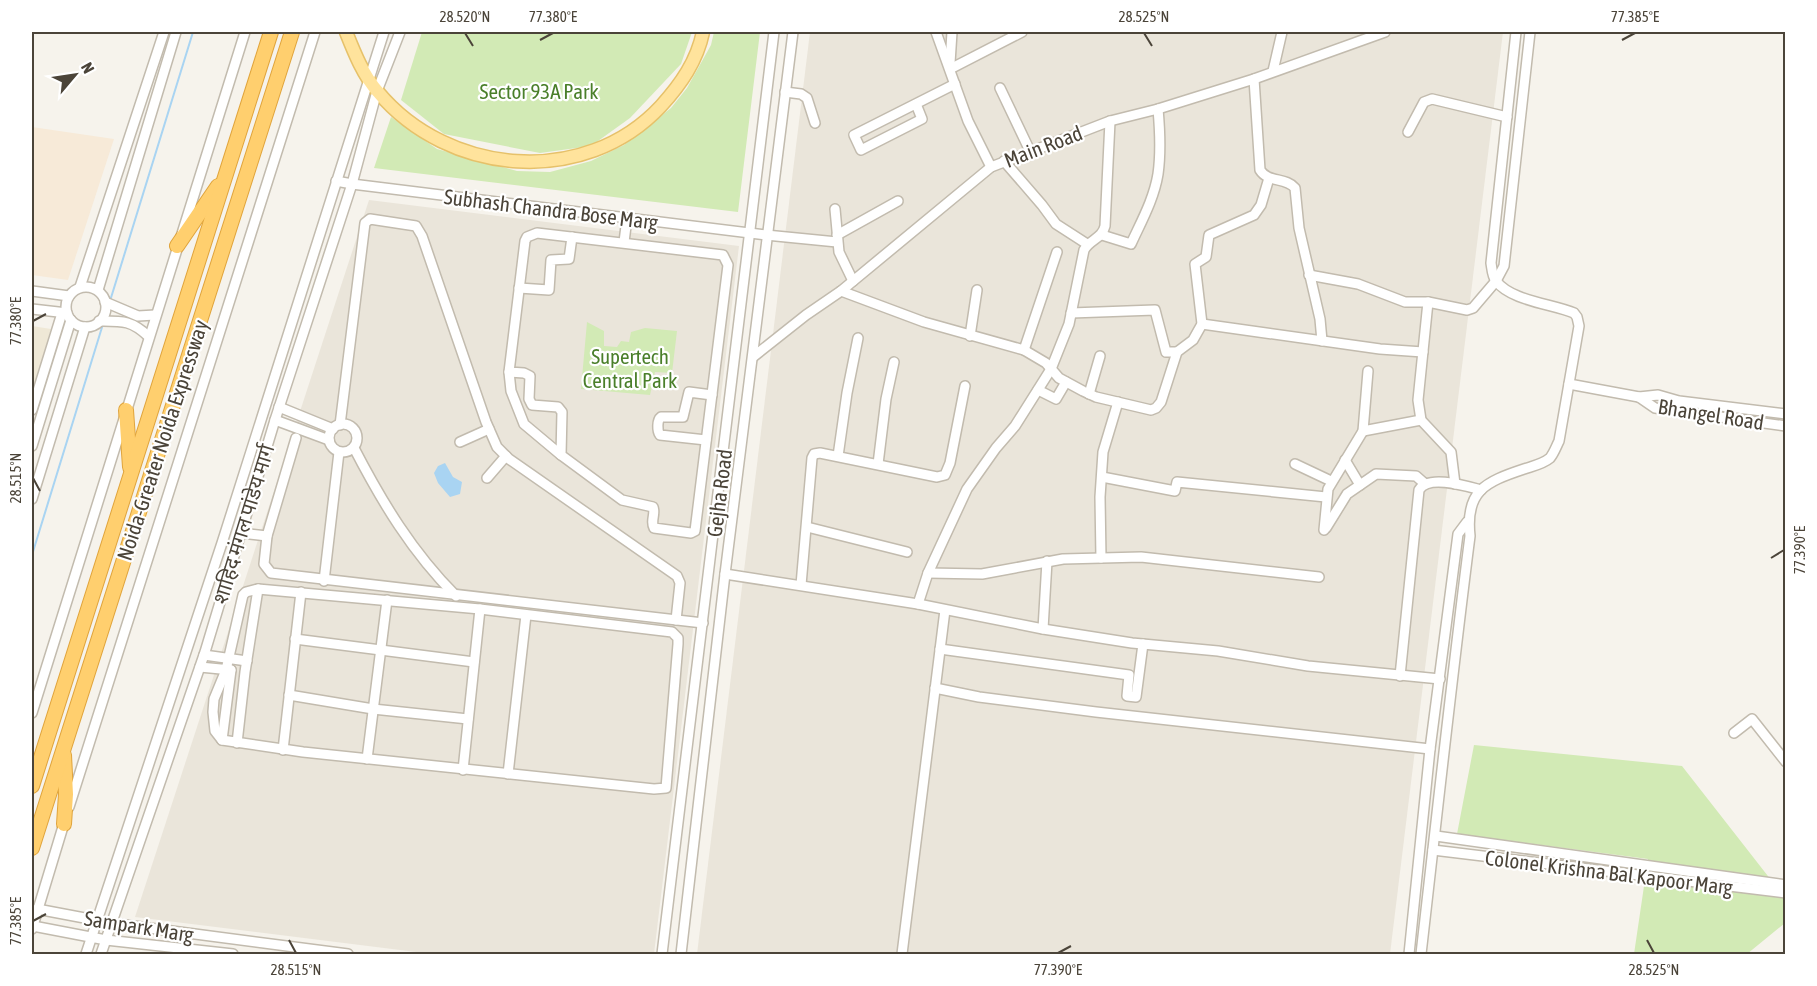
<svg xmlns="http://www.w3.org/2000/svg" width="1817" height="986" viewBox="0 0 1817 986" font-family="'Asap Condensed','Noto Sans Devanagari',sans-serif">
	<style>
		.residential { fill: #eae5da }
		.commercial { fill: #f7ead8 }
		.education { fill: #efe8d6 }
		.green { fill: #d2eab5 }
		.water { fill: #a9d4f2 }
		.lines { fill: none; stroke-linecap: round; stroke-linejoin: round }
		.stream { stroke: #a9d4f2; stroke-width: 2 }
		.minor-casing { stroke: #c2bbae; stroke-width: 12 }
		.major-casing { stroke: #e6c16a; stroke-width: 15 }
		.highway-casing { stroke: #e0a43c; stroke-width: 16 }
		.minor { stroke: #fff; stroke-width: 9 }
		.major { stroke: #ffe39c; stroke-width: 12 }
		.highway { stroke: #ffcf6e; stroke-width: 14 }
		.ticks { fill: none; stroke: #4b4439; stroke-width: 2 }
		.labels { text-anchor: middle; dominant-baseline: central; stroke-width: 4.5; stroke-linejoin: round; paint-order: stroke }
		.park-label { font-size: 21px; fill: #4a7f2a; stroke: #fff }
		.street-label { font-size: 21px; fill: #4b4439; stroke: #fff }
		.neatline { fill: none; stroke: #4b4439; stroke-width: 2 }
		.ticks-label { font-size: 15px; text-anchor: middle; fill: #4b4439 }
	</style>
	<rect width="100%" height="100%" fill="#f6f3ec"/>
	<!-- residential -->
	<g class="residential">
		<path d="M 810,32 L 1503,32 L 1390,954 L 697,954 Z"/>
		<path d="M 369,200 L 739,246 L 654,954 L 432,954 L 135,917 Z"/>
	</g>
	<!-- commercial -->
	<path class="commercial" d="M 32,127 L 114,139 L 68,280 L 32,275 Z"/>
	<!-- education -->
	<path class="education" d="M 32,326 L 51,329 L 32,393 Z"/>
	<!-- green -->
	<g class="green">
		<path d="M 422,32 L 692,32 L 681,64 L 630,118 L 591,146 L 540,153 L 444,134 L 401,100 Z"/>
		<path d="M 714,32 L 760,32 L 738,212 L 374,168 L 391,117 L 437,149 L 517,171 L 550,172 L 591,161 L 624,145 L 671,108 L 687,88 L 711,45 Z"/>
		<path d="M 587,322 L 604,331 L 604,346 L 617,347 L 621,341 L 629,342 L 631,332 L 645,328 L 677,331 L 672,373 L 655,372 L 650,395 L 581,389 Z"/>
		<path d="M 1474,745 L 1682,766 L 1785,898 L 1785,923 L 1747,954 L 1634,954 L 1648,859 L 1457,834 Z"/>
	</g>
	<!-- water -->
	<path class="water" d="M 445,463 L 453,477 L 462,482 L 460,494 L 450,497 L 438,483 L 434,473 L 438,466 Z"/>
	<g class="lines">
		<!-- stream -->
		<g class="stream">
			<path d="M 110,301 L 193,32"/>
			<path d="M 105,318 L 109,307"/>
			<path d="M 32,555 L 103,324"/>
		</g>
		<!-- minor casing -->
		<g class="minor-casing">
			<g id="minor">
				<path d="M 936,32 L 968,121 L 991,167"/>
				<path d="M 950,63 L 952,32"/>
				<path d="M 950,69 L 1022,32"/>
				<path d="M 1273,71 L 1282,32"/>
				<path d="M 1254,79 L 1260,170 C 1268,183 1286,177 1295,188 L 1299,228 L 1320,319 L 1322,341"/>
				<path d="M 1000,88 L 1030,151"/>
				<path d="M 785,92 L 801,94 L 807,98 L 815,123"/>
				<path d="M 916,104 L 922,119 L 861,150 L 854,135 L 955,84"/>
				<path d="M 1408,132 L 1424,102 L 1432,99 L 1507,117"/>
				<path d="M 1004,161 L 1042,205 L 1056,224 L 1087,244"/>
				<path d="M 336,181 L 352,184 L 766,235 L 837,242"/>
				<path d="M 835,209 L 839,252 L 853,281"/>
				<path d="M 537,233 L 723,255 L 728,265 L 695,531 L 691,533 L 654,528 C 650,521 656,514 653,507 L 622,500 L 561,455 L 562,412 L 558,407 L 532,405 L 529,399 L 530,376 L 524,373 L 509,372 L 525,241 L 527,237 Z"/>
				<path d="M 837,235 L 898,201"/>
				<path d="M 1102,235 L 1131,244 C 1141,222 1154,199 1158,174 C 1161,153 1160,131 1158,109"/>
				<path d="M 624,242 L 627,218"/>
				<path d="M 1309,275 L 1358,284 L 1405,302 L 1428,302 L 1467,310 L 1473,308 L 1496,281 L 1504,266 L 1530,32"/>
				<path d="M 80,287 L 164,32"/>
				<circle cx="86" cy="307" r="20"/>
				<path d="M 519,288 L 549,290 L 551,260 L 569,259 L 572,237"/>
				<path d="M 98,290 L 176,32"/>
				<path d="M 32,291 L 69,296"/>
				<path d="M 841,291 L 924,322 L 1024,350 L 1046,363 L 1059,378 L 1083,391 L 1096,397 L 1151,410 L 1156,408 L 1161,402 L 1177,352 L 1193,340 L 1202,324 L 1195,264 L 1206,257 L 1209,235 L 1254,215 L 1261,205 L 1269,178"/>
				<path d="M 105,302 L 138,316 L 155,315"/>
				<path d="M 1428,302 L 1418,400 L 1421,420 L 1451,452 L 1455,484"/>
				<path d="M 32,309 L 67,313"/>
				<path d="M 1071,313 L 1155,310 L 1166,352 L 1177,352"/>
				<path d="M 99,321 C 122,321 131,320 148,336"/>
				<path d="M 1202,324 L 1380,349 L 1423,352"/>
				<path d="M 970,336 L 977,290"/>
				<path d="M 1024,350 L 1057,252"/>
				<path d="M 753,357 L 806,315 L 841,291 L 991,167 L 1110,121 L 1158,109 L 1254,79 L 1385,32"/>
				<path d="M 509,372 L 511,391 L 524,424 L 561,455"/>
				<path d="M 1569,384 L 1639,397 L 1658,395 L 1679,401 L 1786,414"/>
				<path d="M 1038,390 L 1056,399 L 1066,382"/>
				<path d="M 1089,394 L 1100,356"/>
				<path d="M 1639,397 L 1655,408 L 1786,426"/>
				<path d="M 279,407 L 333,429"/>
				<path d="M 32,410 L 62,313"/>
				<path d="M 275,420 L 329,440"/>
				<circle cx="343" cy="438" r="14"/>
				<path d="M 340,425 L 365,223 L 370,219 L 416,226 L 422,236 L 486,422 L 497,447 L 509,459 L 677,576 L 680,583 L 676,620"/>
				<path d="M 1363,431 L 1421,420"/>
				<path d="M 296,438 L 267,536 L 264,564 L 271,573 L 703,623"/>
				<path d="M 706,440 L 660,435 C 657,431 657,420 661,417 L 683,417 L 689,392 L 712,395"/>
				<path d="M 460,442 L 489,429"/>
				<path d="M 32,446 L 71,320"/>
				<path d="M 354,448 C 382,502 412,552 456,596"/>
				<path d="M 838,456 L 847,393 L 858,338"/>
				<path d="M 1345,460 L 1360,485"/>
				<path d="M 878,464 L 886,399 L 894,362"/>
				<path d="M 1295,464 L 1331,481"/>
				<path d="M 1102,477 L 1175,491 L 1177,482 L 1326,497"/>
				<path d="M 487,478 L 506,456"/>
				<path d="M 32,499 L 85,327"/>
				<path d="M 807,527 L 907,552"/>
				<path d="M 1326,528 L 1347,494 L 1376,474 L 1416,476 L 1424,483"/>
				<path d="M 1324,530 L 1328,489 L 1363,431 L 1368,371"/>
				<path d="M 241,533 L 267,536"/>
				<path d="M 1101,558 L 1100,497 L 1103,452 L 1118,402"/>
				<path d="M 928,573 L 982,574 L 1063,559 L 1141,557 L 1319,577"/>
				<path d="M 725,574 L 918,604 L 1043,629 L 1132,643 L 1218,651 L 1308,666 L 1440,679"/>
				<path d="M 324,581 L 339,452"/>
				<path d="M 801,585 L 812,458 L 814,454 L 820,453 L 937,477 L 945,475 L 950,463 L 965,386"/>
				<path d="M 258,589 L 480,609 L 672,632 L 678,638 L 678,644 L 666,788 L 654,789 L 303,752 L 222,740 L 215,731 L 213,712 L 214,699 L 226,670 L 243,595 L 246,592 Z"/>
				<path d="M 918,604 L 928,573 L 967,489 L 996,448 L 1015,426 L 1051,369 L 1069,324 L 1084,250 C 1090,239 1102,239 1105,226 L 1110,121"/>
				<path d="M 1043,629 L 1047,561"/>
				<path d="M 295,639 L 474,662"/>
				<path d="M 940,649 L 1129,675 L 1127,696 L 1136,697 L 1143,644"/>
				<path d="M 204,655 L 247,661"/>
				<path d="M 200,667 L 231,670"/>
				<path d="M 1400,676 L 1419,490 C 1428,474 1466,486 1481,490"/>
				<path d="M 935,688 L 979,697 L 1096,712 L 1430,749"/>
				<path d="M 289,695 L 373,709 L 468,719"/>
				<path d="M 32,713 L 245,32"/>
				<path d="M 1734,733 L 1752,719 L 1786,762"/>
				<path d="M 222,740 L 231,670"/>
				<path d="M 237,743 L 245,672 L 258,589"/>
				<path d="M 283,750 L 301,592"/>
				<path d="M 367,759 L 387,600"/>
				<path d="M 463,770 L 480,609"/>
				<path d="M 508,774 L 526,615"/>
				<path d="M 69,807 L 315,32"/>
				<path d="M 1436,836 L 1786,885"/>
				<path d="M 1433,850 L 1786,893"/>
				<path d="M 37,909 L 111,923 L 348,954"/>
				<path d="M 33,926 L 106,940 L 233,954"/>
				<path d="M 32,929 L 65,820"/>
				<path d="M 86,954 L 222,543 L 384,32"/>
				<path d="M 101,954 L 205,652 L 275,420 L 352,184 L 377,91 L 400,32"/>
				<path d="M 662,954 L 774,32"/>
				<path d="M 681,954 L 725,574 L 793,32"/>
				<path d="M 902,954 L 945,610"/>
				<path d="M 1409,954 L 1430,749 L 1458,534 L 1467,522"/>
				<path d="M 1421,954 C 1437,815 1452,676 1470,536 C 1465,491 1485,482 1524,469 C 1533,466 1543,464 1550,458 C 1554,453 1556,447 1559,441 L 1579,326 L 1577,317 L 1574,313 C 1553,304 1511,301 1496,281 C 1492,276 1492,268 1491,263 L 1516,32"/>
			</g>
		</g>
		<!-- major casing -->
		<g class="major-casing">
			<path id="major" d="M 346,32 C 354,52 363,75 378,92 C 448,176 585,188 661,106 C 681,84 697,61 703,32"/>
		</g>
		<!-- highway casing -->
		<g class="highway-casing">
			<g id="highway">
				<path d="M 177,246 L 218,186"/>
				<path d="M 126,410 L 130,467"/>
				<path d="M 64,755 L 66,794 L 64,824"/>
				<path d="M 32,786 L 271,32"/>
				<path d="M 32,848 L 292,32"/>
			</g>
		</g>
		<!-- minor -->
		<use href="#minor" class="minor"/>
		<!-- major -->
		<use href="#major" class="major"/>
		<!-- highway -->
		<use href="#highway" class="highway"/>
	</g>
	<!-- ticks -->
	<path class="ticks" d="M 465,33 L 473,46M 1144,33 L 1152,46M 540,40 L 553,33M 1622,40 L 1635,33M 33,321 L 46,314M 33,478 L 40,491M 1771,558 L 1784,550M 33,921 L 46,914M 289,940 L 296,953M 1647,940 L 1654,953M 1058,953 L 1071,946"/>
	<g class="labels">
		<!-- park labels -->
		<g class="park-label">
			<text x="539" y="91">Sector 93A Park</text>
			<text x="630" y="356">Supertech<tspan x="630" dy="24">Central Park</tspan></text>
		</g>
		<!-- street labels -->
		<g class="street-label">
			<text transform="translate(1043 146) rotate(-21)">Main Road</text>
			<text transform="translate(551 209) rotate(7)">Subhash Chandra Bose Marg</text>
			<text transform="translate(1711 414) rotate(9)">Bhangel Road</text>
			<text transform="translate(162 440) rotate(-72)">Noida-Greater Noida Expressway</text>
			<text transform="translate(719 493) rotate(-83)">Gejha Road</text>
			<text transform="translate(243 524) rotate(-73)">शाहिद मंगल पांडेय मार्ग</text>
			<text transform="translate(1609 872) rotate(7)">Colonel Krishna Bal Kapoor Marg</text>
			<text transform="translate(139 926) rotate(9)">Sampark Marg</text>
		</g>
	</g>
	<!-- border -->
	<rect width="1817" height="986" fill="none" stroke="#ffffff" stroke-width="66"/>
	<!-- north arrow -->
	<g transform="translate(75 75) rotate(61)" stroke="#ffffff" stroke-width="4.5" paint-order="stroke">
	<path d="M0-4.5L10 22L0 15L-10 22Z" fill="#4b4439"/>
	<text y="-9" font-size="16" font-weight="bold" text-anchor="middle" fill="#4b4439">N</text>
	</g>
	<rect x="33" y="33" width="1751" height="920" class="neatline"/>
	<g class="ticks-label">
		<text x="465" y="22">28.520°N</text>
		<text x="553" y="22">77.380°E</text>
		<text x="1144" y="22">28.525°N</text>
		<text x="1635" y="22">77.385°E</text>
		<text transform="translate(16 321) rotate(-90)" y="5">77.380°E</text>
		<text transform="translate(16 478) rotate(-90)" y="5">28.515°N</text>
		<text transform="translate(1800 550) rotate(-90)" y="5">77.390°E</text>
		<text transform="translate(16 921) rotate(-90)" y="5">77.385°E</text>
		<text x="296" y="975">28.515°N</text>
		<text x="1058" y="975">77.390°E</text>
		<text x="1654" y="975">28.525°N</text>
	</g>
</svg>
